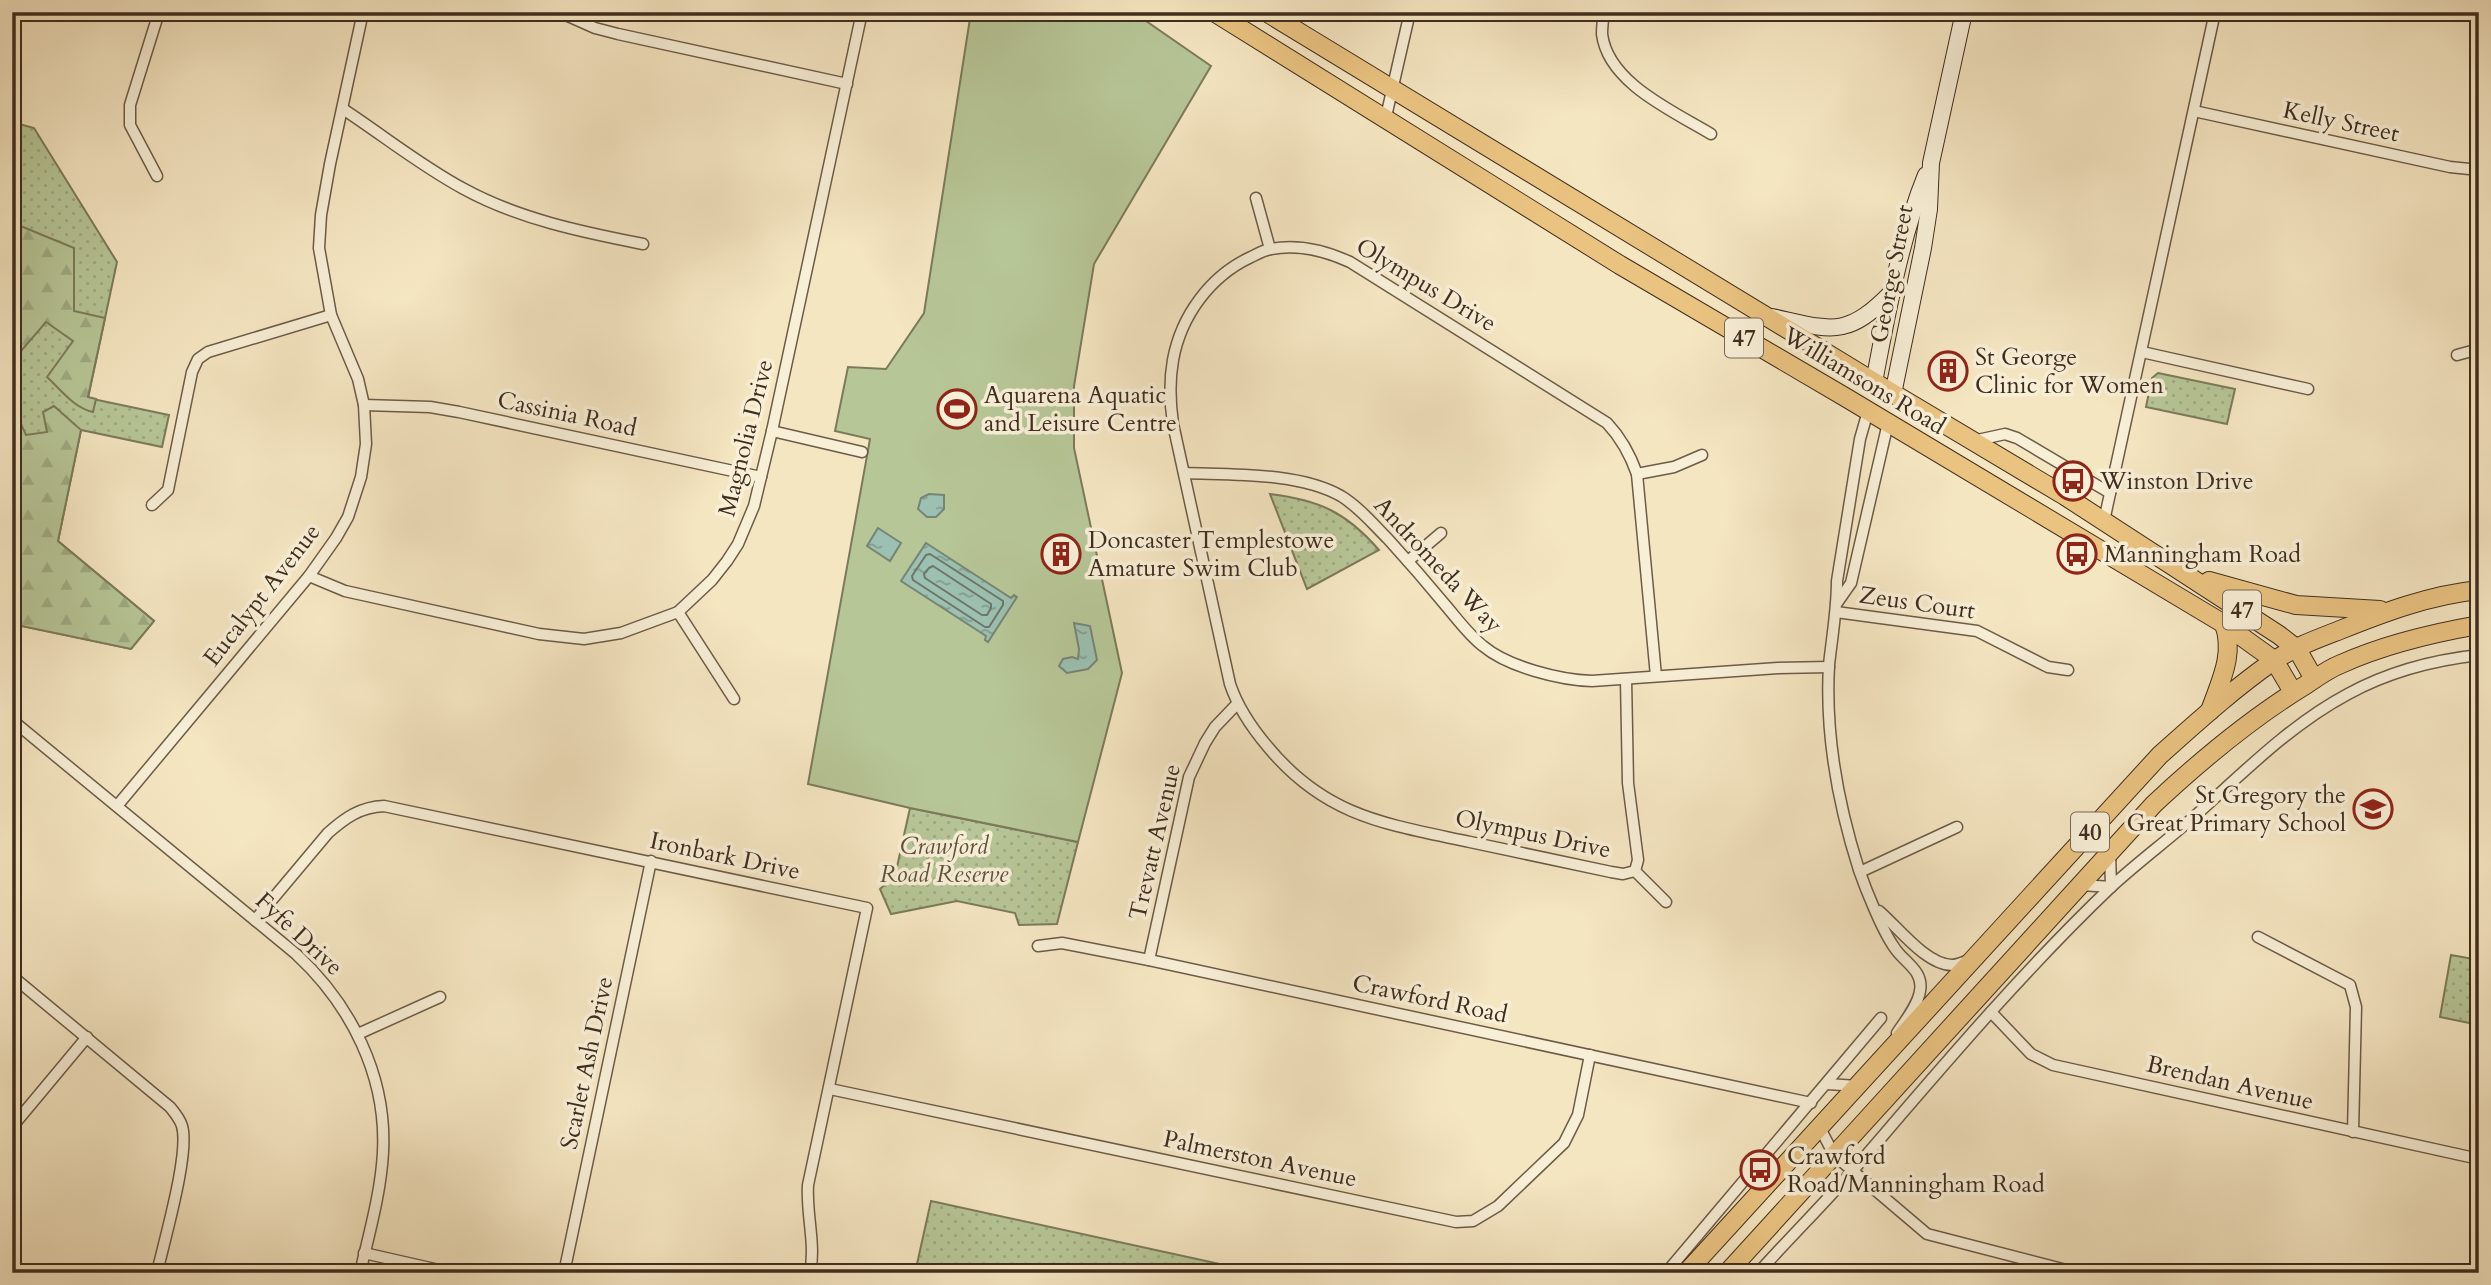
<svg xmlns="http://www.w3.org/2000/svg" width="2491" height="1285" viewBox="0 0 2491 1285" font-family="Cardo,serif">
	<style>
		.grass { fill: url(#grass-dots); stroke: #7c7a5a; stroke-width: 2 }
		.forest { fill: url(#forest-firs); stroke: #7c7a5a; stroke-width: 2 }
		.garden { fill: #b7c697; stroke: #7c7a5a; stroke-width: 2 }
		.water { fill: url(#water-ripples); stroke: #778576; stroke-width: 2 }
		.lines { fill: none; stroke-linecap: round; stroke-linejoin: round }
		.shore { stroke: #6e7668; stroke-width: 2 }
		.street-casing { stroke: #6d5b47; stroke-width: 13 }
		.secondary-casing { stroke: #402d1e; stroke-width: 18 }
		.primary-casing { stroke: #402d1e; stroke-width: 20 }
		.street { stroke: #f8efd7; stroke-width: 10 }
		.secondary { stroke: #f8efd7; stroke-width: 16 }
		.primary { stroke: #eac381; stroke-width: 18 }
		.labels { text-anchor: middle; dominant-baseline: central; stroke-width: 7; stroke-linejoin: round; paint-order: stroke }
		.shield { fill: #f8efd7; stroke: #776756; stroke-width: 2 }
		.shield-label { font-size: 23px; font-weight: bold; fill: #402d1e }
		.street-label { font-size: 24px; fill: #402d1e; stroke: #f8efd7 }
		.poi-label { font-size: 24px; fill: #402d1e; stroke: #f8efd7; text-anchor: start }
		.park-label { font-size: 24px; font-style: italic; fill: #5e533c; stroke: #f8efd7 }
	</style>
	<defs>
		<pattern id="grass-dots" width="8" height="8" patternUnits="userSpaceOnUse" patternTransform="scale(1.75)"><rect width="8" height="8" fill="#b7c697"/><path d="M2 2h.1M6 6h.1" fill="none" stroke="#9eaa82" stroke-width="1.8" stroke-linecap="round"/></pattern>
		<pattern id="forest-firs" width="22" height="20" patternUnits="userSpaceOnUse" patternTransform="scale(1.75)"><rect width="22" height="20" fill="#b7c697"/><path d="M5 1l3.5 6h-7zM16 11l3.5 6h-7z" fill="#9eaa82"/></pattern>
		<pattern id="water-ripples" width="26" height="14" patternUnits="userSpaceOnUse" patternTransform="scale(1.75)"><rect width="26" height="14" fill="#9cc0b1"/><path d="M2 4q2-2 4 0t4 0M15 11q2-2 4 0t4 0" fill="none" stroke="#819c8f"/></pattern>
	</defs>
	<rect width="100%" height="100%" fill="#f5e6c2"/>
	<filter id="stains"><feTurbulence type="fractalNoise" baseFrequency=".00286" numOctaves="4"/><feColorMatrix values="0 0 0 0 .2 0 0 0 0 .09 0 0 0 0 .02 0 0 0 .5 -.17"/></filter>
	<radialGradient id="worn" r=".72"><stop offset=".6" stop-color="#630" stop-opacity="0"/><stop offset="1" stop-color="#630" stop-opacity=".3"/></radialGradient>
	<!-- grass -->
	<g class="grass">
		<path d="M 12,122 L 34,128 L 117,262 L 88,398 L 169,415 L 162,447 L 81,430 L 58,541 L 154,621 L 131,649 L 12,624 Z"/>
		<path d="M 2158,373 L 2235,389 L 2227,424 L 2146,407 L 2152,378 Z"/>
		<path d="M 1270,494 C 1319,500 1346,512 1379,550 L 1307,589 Z"/>
		<path d="M 910,808 L 1078,842 L 1057,924 L 1019,925 L 1015,913 L 957,901 L 891,914 L 880,889 L 895,876 Z"/>
		<path d="M 2451,955 L 2479,960 L 2479,1025 L 2440,1017 Z"/>
		<path d="M 931,1201 L 1261,1273 L 915,1273 Z"/>
	</g>
	<!-- forest -->
	<g class="forest">
		<path d="M 12,225 L 23,227 L 74,248 L 74,311 L 105,318 L 88,397 L 96,399 L 93,412 C 74,408 61,390 47,377 L 73,341 L 46,322 L 21,351 L 12,341 Z"/>
		<path d="M 12,405 L 26,435 L 47,432 L 43,412 L 54,406 L 81,430 L 58,541 L 154,621 L 131,649 L 12,624 Z"/>
	</g>
	<!-- garden -->
	<path class="garden" d="M 971,12 L 1133,12 L 1211,66 L 1094,264 L 1074,386 L 1074,448 L 1122,673 L 1078,842 L 910,808 L 808,784 L 870,439 L 835,431 L 848,367 L 886,369 L 924,313 Z"/>
	<!-- water -->
	<g class="water">
		<path d="M 929,494 L 944,495 L 944,509 L 936,517 L 927,517 L 918,509 L 921,498 Z"/>
		<path d="M 878,528 L 901,543 L 890,561 L 867,546 Z"/>
		<path d="M 926,543 L 1011,598 L 1014,595 L 1017,597 L 988,642 L 985,640 L 986,636 L 901,581 Z"/>
		<path d="M 1074,623 L 1090,626 L 1097,660 L 1088,669 L 1067,673 L 1059,666 L 1063,659 L 1072,657 L 1078,659 L 1079,649 Z"/>
	</g>
	<g class="lines">
		<!-- shore -->
		<g class="shore">
			<path d="M 930,554 L 1003,601 L 1003,605 L 989,627 L 985,627 L 913,580 L 912,576 L 926,555 Z"/>
			<path d="M 933,566 L 991,604 L 991,608 L 987,615 L 982,615 L 925,578 L 924,574 L 929,568 Z"/>
		</g>
		<!-- street casing -->
		<g class="street-casing">
			<g id="street">
				<path d="M 559,12 L 595,28 L 618,34 L 847,84"/>
				<path d="M 1604,12 C 1603,19 1602,27 1602,34 C 1608,83 1673,111 1711,134"/>
				<path d="M 343,109 C 384,136 421,166 464,189 C 519,219 582,232 643,244"/>
				<path d="M 2194,111 L 2450,167 L 2479,170"/>
				<path d="M 1385,121 L 1410,12"/>
				<path d="M 157,176 L 130,125 L 130,105 L 159,12"/>
				<path d="M 1256,198 L 1270,249"/>
				<path d="M 2142,352 L 2308,389"/>
				<path d="M 2457,355 L 2479,349"/>
				<path d="M 364,405 L 430,407 L 459,412 L 761,477"/>
				<path d="M 1868,411 L 1860,439 L 1837,581 C 1837,609 1832,637 1829,665 C 1825,734 1838,804 1859,870 C 1866,890 1882,930 1894,947 C 1903,962 1924,970 1920,991 C 1918,1005 1905,1021 1897,1033"/>
				<path d="M 772,431 L 862,452"/>
				<path d="M 1973,441 L 2005,434 L 2017,438 L 2110,493"/>
				<path d="M 1184,473 C 1232,475 1299,472 1341,496 C 1359,507 1373,524 1388,539 C 1408,561 1428,584 1447,607 C 1458,620 1469,635 1483,646 C 1508,667 1560,680 1592,681 L 1778,668 L 1829,667"/>
				<path d="M 1637,474 L 1674,467 L 1702,455"/>
				<path d="M 152,505 L 168,490 L 192,372 L 198,359 L 208,352 L 331,315"/>
				<path d="M 2104,521 L 2215,12"/>
				<path d="M 1408,561 L 1441,533"/>
				<path d="M 309,576 L 345,591 L 539,634 L 584,639 L 621,633 L 678,612 L 712,580 L 727,561 L 738,544 L 754,506 L 772,431 L 862,12"/>
				<path d="M 1837,603 L 1851,583 L 1888,423"/>
				<path d="M 678,612 L 734,699"/>
				<path d="M 1836,612 L 1977,631 L 2048,667 L 2068,670"/>
				<path d="M 1656,676 L 1637,474 C 1630,454 1622,439 1607,423 L 1350,262 C 1326,251 1297,244 1271,249 C 1264,250 1257,254 1251,257 C 1210,276 1181,316 1173,360 C 1169,382 1170,403 1173,424 L 1230,684 C 1238,708 1251,727 1268,747 C 1326,817 1386,824 1470,842 C 1517,852 1564,862 1611,872 L 1623,874 L 1635,871 L 1666,902"/>
				<path d="M 1626,679 L 1628,783 L 1638,860 L 1635,871"/>
				<path d="M 12,720 L 296,954 C 351,1005 387,1076 383,1152 C 381,1192 369,1234 360,1273"/>
				<path d="M 117,806 L 309,576 L 336,538 L 348,517 L 361,477 L 366,444 L 364,405 L 358,379 L 331,315 L 319,248 L 321,215 L 330,164 L 363,12"/>
				<path d="M 2110,853 L 2111,887"/>
				<path d="M 1860,872 L 1957,827"/>
				<path d="M 2081,885 L 2111,887"/>
				<path d="M 1879,911 C 1897,926 1926,965 1952,965 C 1957,965 1963,962 1969,960"/>
				<path d="M 255,920 L 328,833 C 345,818 360,807 384,806 L 867,908 L 808,1185 C 806,1214 816,1244 810,1273"/>
				<path d="M 2258,937 L 2350,985 L 2356,1007 L 2353,1132"/>
				<path d="M 1038,946 L 1062,943 L 1149,960 L 1811,1103"/>
				<path d="M 1149,960 L 1189,777 L 1205,743 L 1215,727 L 1237,704"/>
				<path d="M 12,976 L 170,1107 C 175,1113 180,1119 182,1126 C 190,1153 164,1241 157,1273"/>
				<path d="M 1991,1012 L 2031,1054 L 2053,1065 L 2479,1159"/>
				<path d="M 358,1034 L 440,997"/>
				<path d="M 1827,1084 L 1858,1086"/>
				<path d="M 830,1089 L 1456,1222 L 1473,1221 L 1498,1206 L 1564,1143 L 1578,1115 L 1590,1055"/>
				<path d="M 12,1127 L 87,1037"/>
				<path d="M 1820,1128 L 1834,1155 L 1927,1234 L 2078,1273"/>
				<path d="M 364,1253 L 452,1273"/>
				<path d="M 564,1273 L 651,861"/>
				<path d="M 1666,1273 L 1881,1018"/>
				<path d="M 1758,1273 C 1792,1235 1829,1199 1862,1160 C 1942,1067 2022,972 2111,887 C 2138,862 2168,840 2196,815 C 2244,772 2290,725 2348,694 C 2388,672 2434,660 2479,655"/>
			</g>
		</g>
		<!-- secondary casing -->
		<g class="secondary-casing">
			<g id="secondary">
				<path d="M 1772,317 C 1832,330 1846,339 1892,292"/>
				<path d="M 1874,382 C 1887,315 1900,239 1926,175"/>
				<path d="M 1893,394 L 1923,248 L 1929,209 L 1931,163 L 1964,12"/>
			</g>
		</g>
		<!-- primary casing -->
		<g class="primary-casing">
			<g id="primary">
				<path d="M 1214,12 L 1620,265 L 1845,397 L 2224,624 L 2274,660 L 2293,692"/>
				<path d="M 1266,12 L 1874,382 L 2065,496 L 2279,635 L 2297,649 L 2314,679"/>
				<path d="M 2209,581 L 2296,605 L 2380,610"/>
				<path d="M 2210,711 C 2220,682 2235,655 2224,624"/>
				<path d="M 1686,1273 L 2160,755 C 2196,723 2232,690 2272,662 C 2292,648 2317,639 2340,630 C 2385,612 2430,595 2479,590"/>
				<path d="M 1727,1273 L 2154,804 C 2200,761 2250,719 2304,686 C 2316,678 2328,669 2341,664 C 2383,645 2433,633 2479,625"/>
			</g>
		</g>
		<!-- street -->
		<use href="#street" class="street"/>
		<!-- secondary -->
		<use href="#secondary" class="secondary"/>
		<!-- primary -->
		<use href="#primary" class="primary"/>
	</g>
	<!-- icons -->
	<defs>
		<g id="building-ring" transform="scale(2.0125)"><circle r="9.5" fill="#f8efd7" stroke="#8f2418" stroke-width="1.5"/><path d="M-4-6H4V6H1V3H-1V6H-4ZM-2.5-4.3h1.7v1.8h-1.7ZM.8-4.3h1.7v1.8H.8ZM-2.5-1h1.7V.8h-1.7ZM.8-1h1.7V.8H.8Z" fill="#8f2418"/></g>
		<g id="stadium-ring" transform="scale(2.0125)"><circle r="9.5" fill="#f8efd7" stroke="#8f2418" stroke-width="1.5"/><path d="M0-5a6.5 5 0 1 0 0 10a6.5 5 0 1 0 0-10ZM-3.5-1.8h7v3.6h-7Z" fill="#8f2418"/></g>
		<g id="bus-ring" transform="scale(2.0125)"><circle r="9.5" fill="#f8efd7" stroke="#8f2418" stroke-width="1.5"/><path d="M-5-6H5V4H4V6H2V4H-2V6H-4V4H-5ZM-3.5-4V0h7V-4ZM-3.5 1.2v1.5H-2V1.2ZM2 1.2v1.5H3.5V1.2Z" fill="#8f2418"/></g>
		<g id="school-ring" transform="scale(2.0125)"><circle r="9.5" fill="#f8efd7" stroke="#8f2418" stroke-width="1.5"/><path d="M0-5L7-2L0 1L-7-2ZM-4 1L0 2.5L4 1V4Q0 6-4 4Z" fill="#8f2418"/></g>
	</defs>
	<g fill-rule="evenodd">
		<use href="#building-ring" x="1948" y="371"/>
		<use href="#stadium-ring" x="957" y="409"/>
		<use href="#bus-ring" x="2073" y="481"/>
		<use href="#building-ring" x="1061" y="554"/>
		<use href="#bus-ring" x="2077" y="554"/>
		<use href="#school-ring" x="2373" y="809"/>
		<use href="#bus-ring" x="1760" y="1170"/>
	</g>
	<g class="labels">
		<!-- shield labels -->
		<g class="shield">
			<rect x="1725" y="318.5" width="38" height="39" rx="5"/>
			<rect x="2223" y="590.5" width="38" height="39" rx="5"/>
			<rect x="2071" y="812.5" width="38" height="39" rx="5"/>
		</g>
		<g class="shield-label">
			<text x="1744" y="338">47</text>
			<text x="2242" y="610">47</text>
			<text x="2090" y="832">40</text>
		</g>
		<!-- street labels -->
		<g class="street-label">
			<text transform="translate(2341 122) rotate(12)">Kelly Street</text>
			<text transform="translate(1892 274) rotate(-79)">George Street</text>
			<text transform="translate(1426 285) rotate(31)">Olympus Drive</text>
			<text transform="translate(1864 381) rotate(31)">Williamsons Road</text>
			<text transform="translate(567 414) rotate(12)">Cassinia Road</text>
			<text transform="translate(746 438) rotate(-76)">Magnolia Drive</text>
			<text transform="translate(1438 565) rotate(47)">Andromeda Way</text>
			<text transform="translate(262 595) rotate(-52)">Eucalypt Avenue</text>
			<text transform="translate(1917 603) rotate(8)">Zeus Court</text>
			<text transform="translate(1533 834) rotate(12)">Olympus Drive</text>
			<text transform="translate(1155 842) rotate(-77)">Trevatt Avenue</text>
			<text transform="translate(725 856) rotate(12)">Ironbark Drive</text>
			<text transform="translate(299 934) rotate(43)">Fyfe Drive</text>
			<text transform="translate(1430 999) rotate(12)">Crawford Road</text>
			<text transform="translate(587 1063) rotate(-78)">Scarlet Ash Drive</text>
			<text transform="translate(2230 1083) rotate(13)">Brendan Avenue</text>
			<text transform="translate(1260 1159) rotate(12)">Palmerston Avenue</text>
		</g>
		<!-- poi labels -->
		<g class="poi-label">
			<text x="1975" y="357">St George<tspan x="1975" dy="28">Clinic for Women</tspan></text>
			<text x="984" y="395">Aquarena Aquatic<tspan x="984" dy="28">and Leisure Centre</tspan></text>
			<text x="2100" y="481">Winston Drive</text>
			<text x="1088" y="540">Doncaster Templestowe<tspan x="1088" dy="28">Amature Swim Club</tspan></text>
			<text x="2104" y="554">Manningham Road</text>
			<text x="2346" y="795" text-anchor="end">St Gregory the<tspan x="2346" dy="28">Great Primary School</tspan></text>
			<text x="1787" y="1156">Crawford<tspan x="1787" dy="28">Road/Manningham Road</tspan></text>
		</g>
		<!-- park labels -->
		<g class="park-label">
			<text x="944" y="846">Crawford<tspan x="944" dy="28">Road Reserve</tspan></text>
		</g>
	</g>
	<!-- margin -->
	<rect width="2491" height="1285" fill="none" stroke="#f5e6c2" stroke-width="42"/>
	<rect x="14" y="14" width="2463" height="1257" fill="none" stroke="#402d1e" stroke-width="3.5"/>
	<rect x="21" y="21" width="2449" height="1243" fill="none" stroke="#402d1e" stroke-width="2"/>
	<rect width="100%" height="100%" filter="url(#stains)"/>
	<rect width="100%" height="100%" fill="url(#worn)"/>
</svg>
